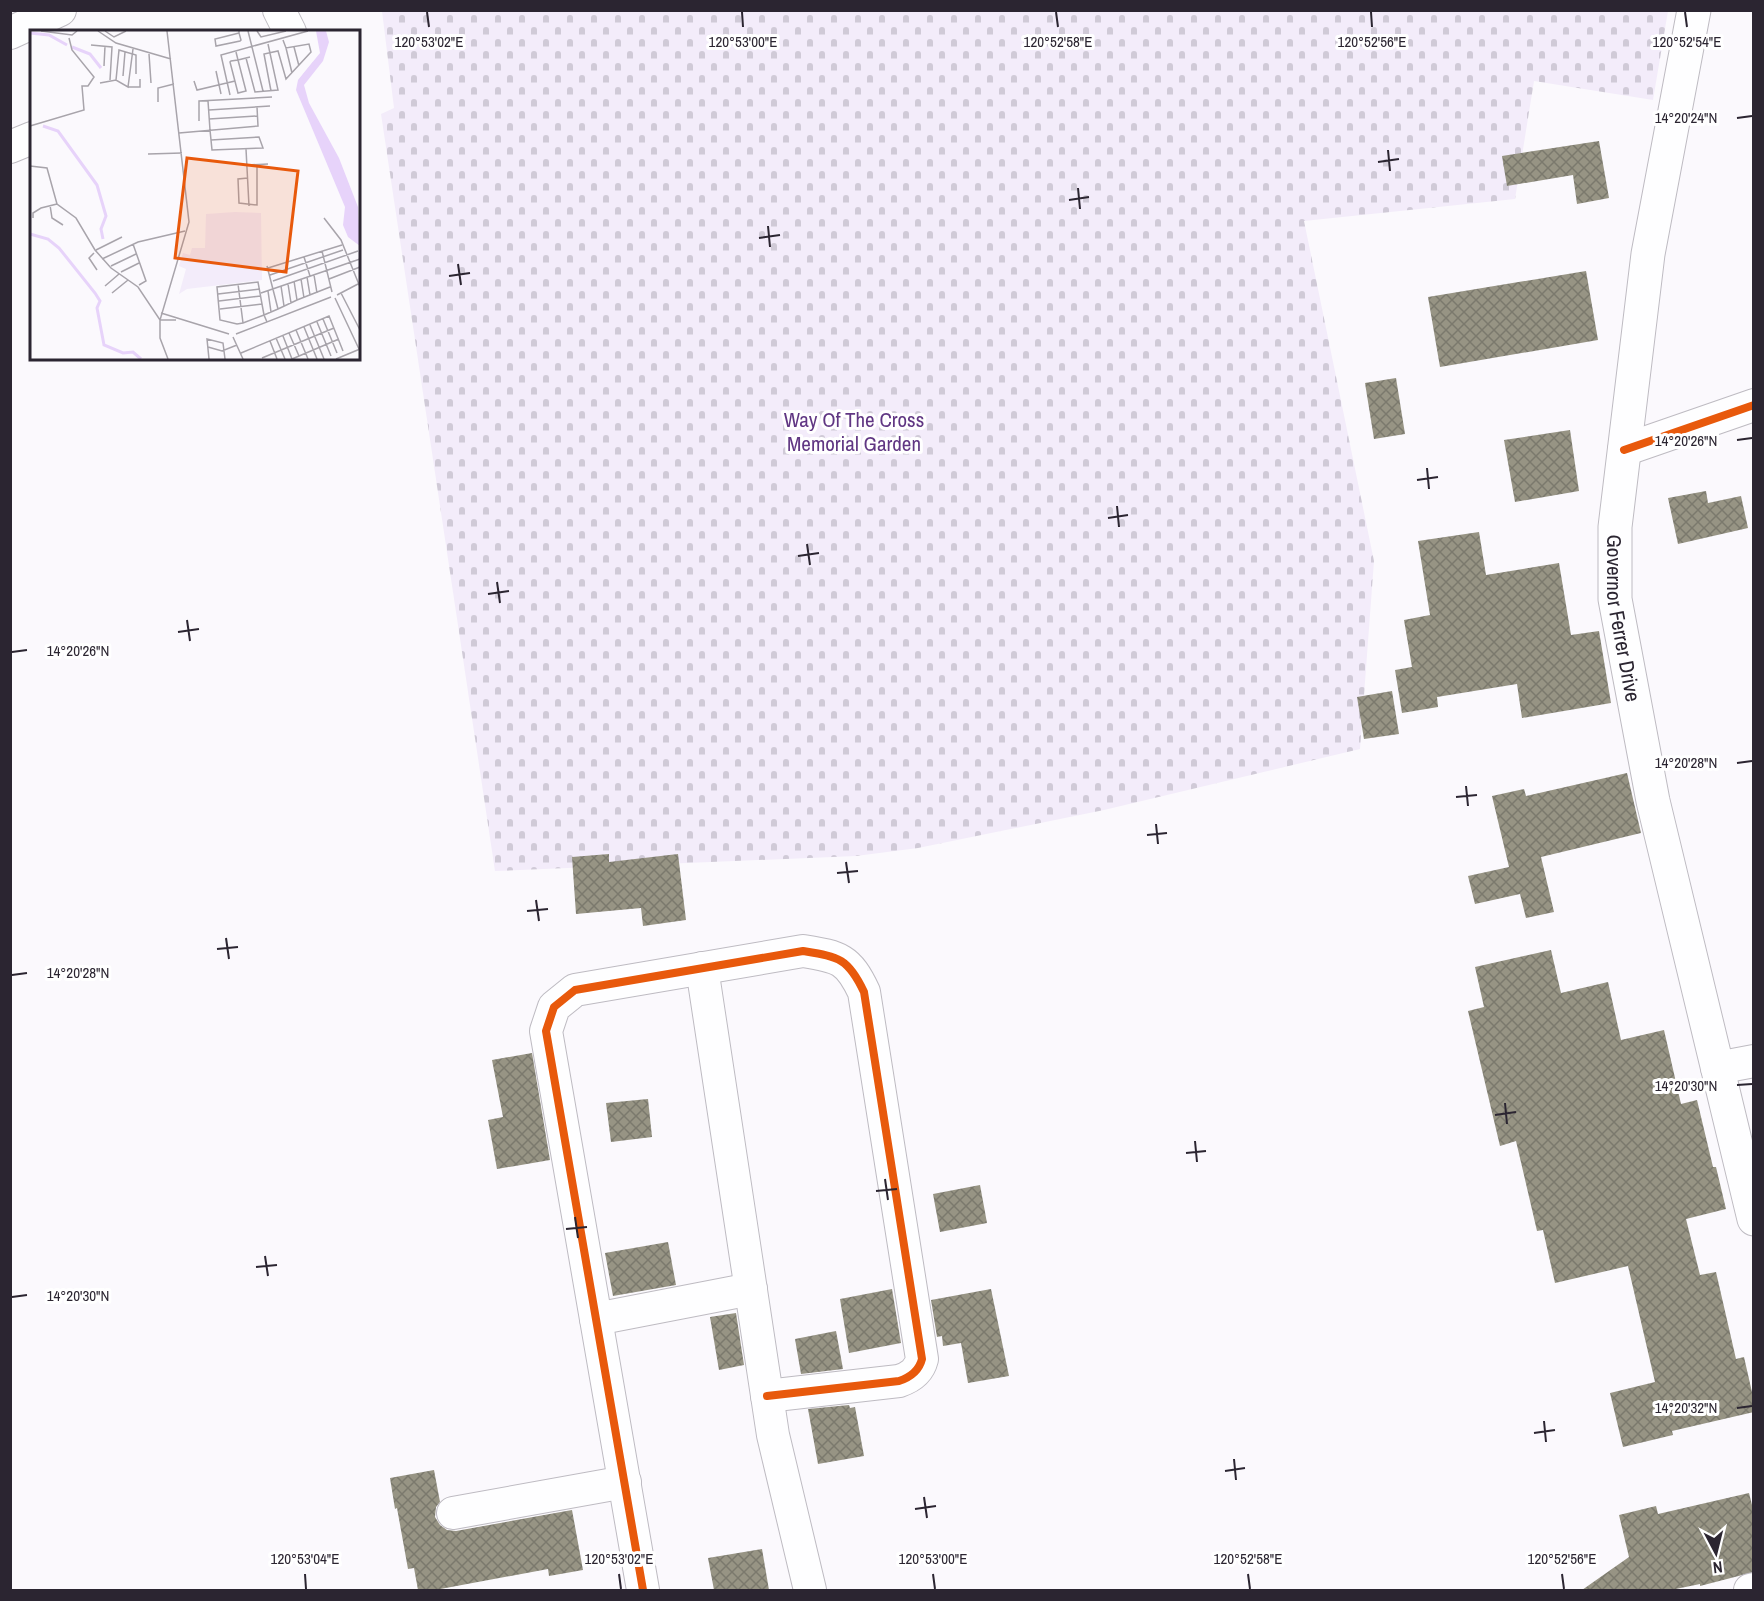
<svg xmlns="http://www.w3.org/2000/svg" width="1764" height="1601" viewBox="0 0 1764 1601" font-family="'Archivo Narrow',sans-serif">
	<style>
		.cemetery { fill: url(#cemetery-stones) }
		.building { fill: url(#building-cross-hatch) }
		.lines { fill: none; stroke-linecap: round; stroke-linejoin: round }
		.minor-casing { stroke: #bebbc2; stroke-width: 34 }
		.secondary-casing { stroke: #bebbc2; stroke-width: 35 }
		.minor { stroke: #fefeff; stroke-width: 32 }
		.secondary { stroke: #fefeff; stroke-width: 33 }
		.cycleway-casing { stroke: #fff; stroke-width: 11 }
		.cycleway { stroke: #e8590c; stroke-width: 8 }
		.ticks { fill: none; stroke: #2b2531; stroke-width: 2 }
		.labels { text-anchor: middle; dominant-baseline: central; stroke-width: 6; stroke-linejoin: round; paint-order: stroke }
		.park-label { font-size: 21px; fill: #603683; stroke: #fff }
		.street-label { font-size: 21px; fill: #2b2531; stroke: #fff }
		.inset-river { fill: none; stroke: #e7d3fa; stroke-width: 3 }
		.inset-road { fill: none; stroke: #a8a4ab; stroke-width: 1.5 }
		.view { fill: #e8590c; fill-opacity: 0.15; stroke: #e8590c; stroke-width: 3 }
		.inset-edge { fill: none; stroke: #2b2531; stroke-width: 3 }
		.ticks-label { font-size: 15px; text-anchor: middle; fill: #2b2531; stroke: #fff; stroke-width: 6; stroke-linejoin: round; paint-order: stroke }
	</style>
	<defs>
		<pattern id="cemetery-stones" width="16" height="16" patternUnits="userSpaceOnUse" patternTransform="scale(1.5)"><rect width="16" height="16" fill="#f3ecfa"/><path d="M2 7V4a2 2 0 0 1 4 0v3zM10 15v-3a2 2 0 0 1 4 0v3z" fill="#d0cad7"/></pattern>
		<pattern id="building-cross-hatch" width="8" height="8" patternUnits="userSpaceOnUse" patternTransform="scale(1.5)"><rect width="8" height="8" fill="#979484"/><path d="M0 0l8 8M0 8l8-8" fill="none" stroke="#7b796d"/></pattern>
	</defs>
	<rect width="100%" height="100%" fill="#fbf9fd"/>
	<!-- cemetery -->
	<path class="cemetery" d="M 382,11 L 1668,11 L 1653,100 L 1534,81 L 1515,199 L 1304,221 L 1374,561 L 1360,749 L 1104,810 L 918,848 L 856,856 L 495,871 L 381,114 L 394,108 Z"/>
	<!-- building -->
	<g class="building">
		<path d="M 1599,141 L 1609,198 L 1577,204 L 1573,175 L 1507,186 L 1502,156 Z"/>
		<path d="M 1586,271 L 1598,340 L 1440,367 L 1428,297 Z"/>
		<path d="M 1396,378 L 1405,434 L 1374,439 L 1365,383 Z"/>
		<path d="M 1570,430 L 1579,491 L 1515,502 L 1504,440 Z"/>
		<path d="M 1706,491 L 1708,503 L 1741,496 L 1748,528 L 1678,544 L 1668,498 Z"/>
		<path d="M 1479,532 L 1486,575 L 1559,563 L 1571,635 L 1599,631 L 1611,703 L 1522,718 L 1517,684 L 1437,697 L 1438,707 L 1402,713 L 1395,670 L 1412,667 L 1404,620 L 1430,615 L 1418,541 Z"/>
		<path d="M 1392,691 L 1399,734 L 1364,739 L 1357,697 Z"/>
		<path d="M 1627,773 L 1641,833 L 1541,857 L 1554,912 L 1526,918 L 1520,894 L 1475,904 L 1468,876 L 1509,867 L 1492,796 L 1524,789 L 1526,796 Z"/>
		<path d="M 609,854 L 609,862 L 678,854 L 686,920 L 643,926 L 641,908 L 576,914 L 572,857 Z"/>
		<path d="M 1551,950 L 1561,993 L 1608,982 L 1621,1040 L 1664,1030 L 1681,1104 L 1697,1100 L 1713,1167 L 1716,1167 L 1726,1209 L 1686,1219 L 1700,1275 L 1716,1272 L 1736,1359 L 1744,1357 L 1754,1401 L 1754,1412 L 1672,1431 L 1673,1435 L 1623,1447 L 1610,1393 L 1655,1382 L 1628,1266 L 1555,1283 L 1543,1230 L 1537,1231 L 1516,1141 L 1500,1146 L 1468,1011 L 1484,1007 L 1475,967 Z"/>
		<path d="M 532,1053 L 550,1160 L 497,1169 L 488,1120 L 503,1117 L 492,1060 Z"/>
		<path d="M 648,1099 L 652,1137 L 611,1142 L 606,1103 Z"/>
		<path d="M 980,1185 L 987,1223 L 940,1232 L 933,1194 Z"/>
		<path d="M 668,1242 L 676,1285 L 613,1296 L 605,1253 Z"/>
		<path d="M 892,1289 L 901,1343 L 849,1353 L 840,1299 Z"/>
		<path d="M 991,1289 L 1009,1376 L 968,1383 L 961,1343 L 943,1346 L 942,1336 L 937,1337 L 931,1300 Z"/>
		<path d="M 736,1313 L 744,1365 L 719,1370 L 710,1317 Z"/>
		<path d="M 836,1331 L 843,1369 L 801,1374 L 795,1339 Z"/>
		<path d="M 849,1405 L 850,1408 L 855,1407 L 864,1456 L 818,1464 L 808,1409 Z"/>
		<path d="M 434,1470 L 440,1502 L 436,1507 L 435,1517 L 440,1525 L 447,1530 L 456,1531 L 572,1510 L 583,1570 L 549,1576 L 548,1569 L 435,1590 L 418,1590 L 414,1568 L 408,1569 L 397,1508 L 395,1509 L 390,1478 Z"/>
		<path d="M 1749,1493 L 1754,1513 L 1754,1572 L 1700,1586 L 1700,1584 L 1671,1590 L 1582,1590 L 1629,1557 L 1619,1515 L 1656,1506 L 1658,1514 Z"/>
		<path d="M 762,1549 L 769,1590 L 714,1590 L 708,1558 Z"/>
	</g>
	<g class="lines">
		<!-- minor casing -->
		<g class="minor-casing">
			<g id="minor">
				<path d="M 279,10 L 290,32"/>
				<path d="M 10,33 L 60,10"/>
				<path d="M 10,147 L 32,138"/>
				<path d="M 1624,450 L 1754,405"/>
				<path d="M 702,968 L 773,1435 L 810,1590"/>
				<path d="M 1717,1068 L 1754,1061"/>
				<path d="M 596,1319 L 751,1289"/>
				<path d="M 453,1513 L 625,1482"/>
				<path d="M 643,1590 L 546,1031 L 554,1007 L 575,990 L 803,951 C 839,957 848,958 864,992 L 922,1359 C 919,1371 911,1377 899,1381 L 767,1396"/>
				<path d="M 1750,1590 L 1754,1589"/>
			</g>
		</g>
		<!-- secondary casing -->
		<g class="secondary-casing">
			<g id="secondary">
				<path id="s1" d="M 1694,10 L 1648,254 L 1615,527 L 1615,599 L 1653,801 L 1754,1219"/>
			</g>
		</g>
		<!-- minor -->
		<use href="#minor" class="minor"/>
		<!-- secondary -->
		<use href="#secondary" class="secondary"/>
		<!-- cycleway casing -->
		<g class="cycleway-casing">
			<g id="cycleway">
				<path d="M 1624,450 L 1754,405"/>
				<path d="M 643,1590 L 546,1031 L 554,1007 L 575,990 L 803,951 C 839,957 848,958 864,992 L 922,1359 C 919,1371 911,1377 899,1381 L 767,1396"/>
			</g>
		</g>
		<!-- cycleway -->
		<use href="#cycleway" class="cycleway"/>
	</g>
	<!-- ticks -->
	<path class="ticks" d="M 427,12 L 429,27M 742,12 L 743,27M 1056,12 L 1058,27M 1371,12 L 1372,27M 1685,12 L 1687,27M 1737,118 L 1752,116M 1388,150 L 1390,171M 1378,162 L 1399,159M 1078,188 L 1080,209M 1069,200 L 1089,197M 768,226 L 770,247M 759,238 L 780,235M 458,264 L 461,285M 449,276 L 470,273M 1737,440 L 1752,438M 1427,468 L 1429,489M 1417,480 L 1438,477M 1117,506 L 1119,527M 1108,518 L 1128,515M 807,544 L 810,565M 798,556 L 819,553M 497,582 L 500,603M 488,594 L 509,591M 187,620 L 190,641M 178,632 L 199,629M 12,652 L 27,650M 1737,763 L 1752,761M 1466,786 L 1468,806M 1456,797 L 1477,795M 1156,824 L 1158,844M 1147,835 L 1167,833M 846,862 L 849,883M 837,873 L 858,871M 536,900 L 539,921M 527,911 L 548,909M 226,938 L 229,959M 217,949 L 238,947M 12,975 L 27,973M 1737,1085 L 1752,1084M 1505,1103 L 1507,1124M 1495,1115 L 1516,1112M 1195,1141 L 1197,1162M 1186,1153 L 1206,1151M 885,1179 L 888,1200M 876,1191 L 897,1189M 575,1217 L 578,1238M 566,1229 L 587,1227M 265,1256 L 268,1276M 256,1267 L 277,1265M 12,1297 L 27,1295M 1737,1408 L 1752,1406M 1544,1421 L 1546,1442M 1534,1433 L 1555,1430M 1234,1459 L 1236,1480M 1225,1471 L 1245,1468M 924,1497 L 927,1518M 915,1509 L 936,1506M 305,1574 L 306,1589M 619,1574 L 621,1589M 933,1574 L 935,1589M 1248,1574 L 1250,1589M 1562,1574 L 1564,1589"/>
	<g class="labels">
		<!-- park labels -->
		<g class="park-label">
			<text x="854" y="419">Way Of The Cross<tspan x="854" dy="24">Memorial Garden</tspan></text>
		</g>
		<!-- street labels -->
		<g class="street-label">
			<text stroke="none"><textPath href="#s1" startOffset="615">Governor Ferrer Drive</textPath></text>
		</g>
	</g>
	<!-- overview -->
	<g transform="translate(30 30)">
		<rect width="330" height="330" fill="#fbf9fd"/>
		<path d="M 205,182 L 231,183 L 232,250 L 157,259 L 149,264 L 156,239 L 149,236 L 153,223 L 160,225 L 162,218 L 175,218 L 176,184 Z" fill="#f3ecfa"/>
		<path d="M 286,1 L 296,1 L 299,12 L 293,31 L 274,55 L 279,73 L 309,128 L 328,177 L 330,216 L 318,207 L 313,195 L 315,177 L 266,60 L 268,50 L 290,23 Z" fill="#e7d3fa"/>
		<path class="inset-river" d="M 0,3 L 19,5 L 37,15M 42,17 L 60,24 L 71,38M 269,52 L 284,33M 13,96 L 28,101 L 67,155 L 76,186 L 71,199 L 73,209M 0,204 L 18,209 L 29,218 L 65,263 L 70,271 L 67,278 L 74,315 L 93,323 L 103,322 L 111,329"/>
		<path class="inset-road" d="M 11,1 L 42,5 L 47,1M 68,1 L 86,13 L 141,29M 75,1 L 84,7 L 96,1M 137,1 L 159,192 L 130,290 L 130,308 L 138,329M 209,1 L 209,3 L 211,10 L 210,11 L 186,16 L 185,9 L 209,3M 218,1 L 233,61M 227,1 L 231,7 L 256,1M 61,15 L 82,17 L 80,50M 264,17 L 269,36M 256,18 L 262,43M 206,22 L 208,30 L 216,61 L 208,63 L 200,32 L 201,31 L 208,30 L 220,27M 119,24 L 121,53M 216,28 L 225,62 L 248,60 L 238,14M 74,36 L 75,16M 186,41 L 191,64M 93,46 L 95,22M 86,50 L 89,20 L 106,25 L 106,44M 164,51 L 167,60 L 205,51M 70,53 L 86,50 L 98,57 L 103,19M 98,57 L 110,57 L 110,49M 241,61 L 234,24 L 248,21 L 256,49 L 281,22 L 279,14 L 256,18 L 253,10M 200,65 L 191,25 L 278,1M 178,71 L 180,100 L 182,120 L 233,118 L 229,107 L 181,110M 128,72 L 128,58 L 144,54M 179,80 L 240,76M 179,89 L 228,86M 169,91 L 169,71 L 242,67M 0,96 L 54,80 L 52,56 L 58,56 L 64,47 L 42,20 L 39,8M 149,103 L 228,96 L 227,77M 216,119 L 219,176M 118,124 L 152,123M 217,135 L 238,134M 0,136 L 17,138 L 27,174 L 46,188 L 65,220 L 81,238 L 108,257 L 130,290 L 146,290M 218,148 L 208,149 L 209,173 L 227,175 L 227,134M 20,175 L 22,188 L 33,195M 3,188 L 3,183 L 11,178 L 27,174M 294,188 L 311,210 L 330,257M 103,214 L 116,251 L 109,255M 66,220 L 92,207M 292,221 L 302,262M 64,223 L 59,228 L 67,240M 274,227 L 280,246M 72,229 L 108,212 L 155,201M 81,236 L 106,224M 237,236 L 248,279M 238,238 L 312,215M 91,242 L 109,233M 240,245 L 313,220M 284,245 L 287,263M 277,247 L 280,265M 271,249 L 274,268M 299,249 L 330,237M 243,251 L 328,221M 264,251 L 267,270M 208,254 L 213,293M 258,254 L 261,273M 75,256 L 89,244M 251,256 L 254,276M 238,261 L 241,282M 82,263 L 98,250M 231,263 L 330,229M 311,263 L 330,300M 188,264 L 230,259M 307,265 L 328,254M 305,268 L 329,319M 189,271 L 231,266M 190,279 L 232,274M 131,283 L 199,304M 293,289 L 307,323M 237,292 L 234,285 L 228,252 L 187,257 L 190,290 L 207,294 L 213,293 L 234,285 L 248,279 L 267,270 L 300,257M 287,292 L 301,326M 280,295 L 294,329M 274,297 L 287,329M 266,300 L 278,329M 259,303 L 269,326M 206,304 L 301,267M 253,306 L 262,329M 203,307 L 213,329M 246,308 L 255,329M 240,311 L 247,329M 178,317 L 192,321 L 207,315M 211,323 L 299,286 L 313,321M 232,328 L 304,298M 179,329 L 177,309 L 193,313 L 195,329M 262,329 L 309,309M 306,329 L 330,319"/>
		<path class="view" d="M 157,128 L 268,141 L 256,242 L 145,228 Z"/>
		<rect width="330" height="330" class="inset-edge"/>
	</g>
	<g class="ticks-label">
		<text x="429" y="47">120°53'02"E</text>
		<text x="743" y="47">120°53'00"E</text>
		<text x="1058" y="47">120°52'58"E</text>
		<text x="1372" y="47">120°52'56"E</text>
		<text x="1687" y="47">120°52'54"E</text>
		<text x="1686" y="123">14°20'24"N</text>
		<text x="1686" y="446">14°20'26"N</text>
		<text x="78" y="656">14°20'26"N</text>
		<text x="1686" y="768">14°20'28"N</text>
		<text x="78" y="978">14°20'28"N</text>
		<text x="1686" y="1091">14°20'30"N</text>
		<text x="78" y="1301">14°20'30"N</text>
		<text x="1686" y="1413">14°20'32"N</text>
		<text x="305" y="1564">120°53'04"E</text>
		<text x="619" y="1564">120°53'02"E</text>
		<text x="933" y="1564">120°53'00"E</text>
		<text x="1248" y="1564">120°52'58"E</text>
		<text x="1562" y="1564">120°52'56"E</text>
	</g>
	<!-- border -->
	<rect width="1764" height="1601" fill="none" stroke="#2b2531" stroke-width="24"/>
	<!-- north arrow -->
	<g transform="translate(1716 1553) rotate(173)" stroke="#ffffff" stroke-width="4.5" paint-order="stroke">
	<path d="M0-4.5L10 22L0 15L-10 22Z" fill="#2b2531"/>
	<text y="-9" font-size="16" font-weight="bold" text-anchor="middle" fill="#2b2531">N</text>
	</g>
</svg>
